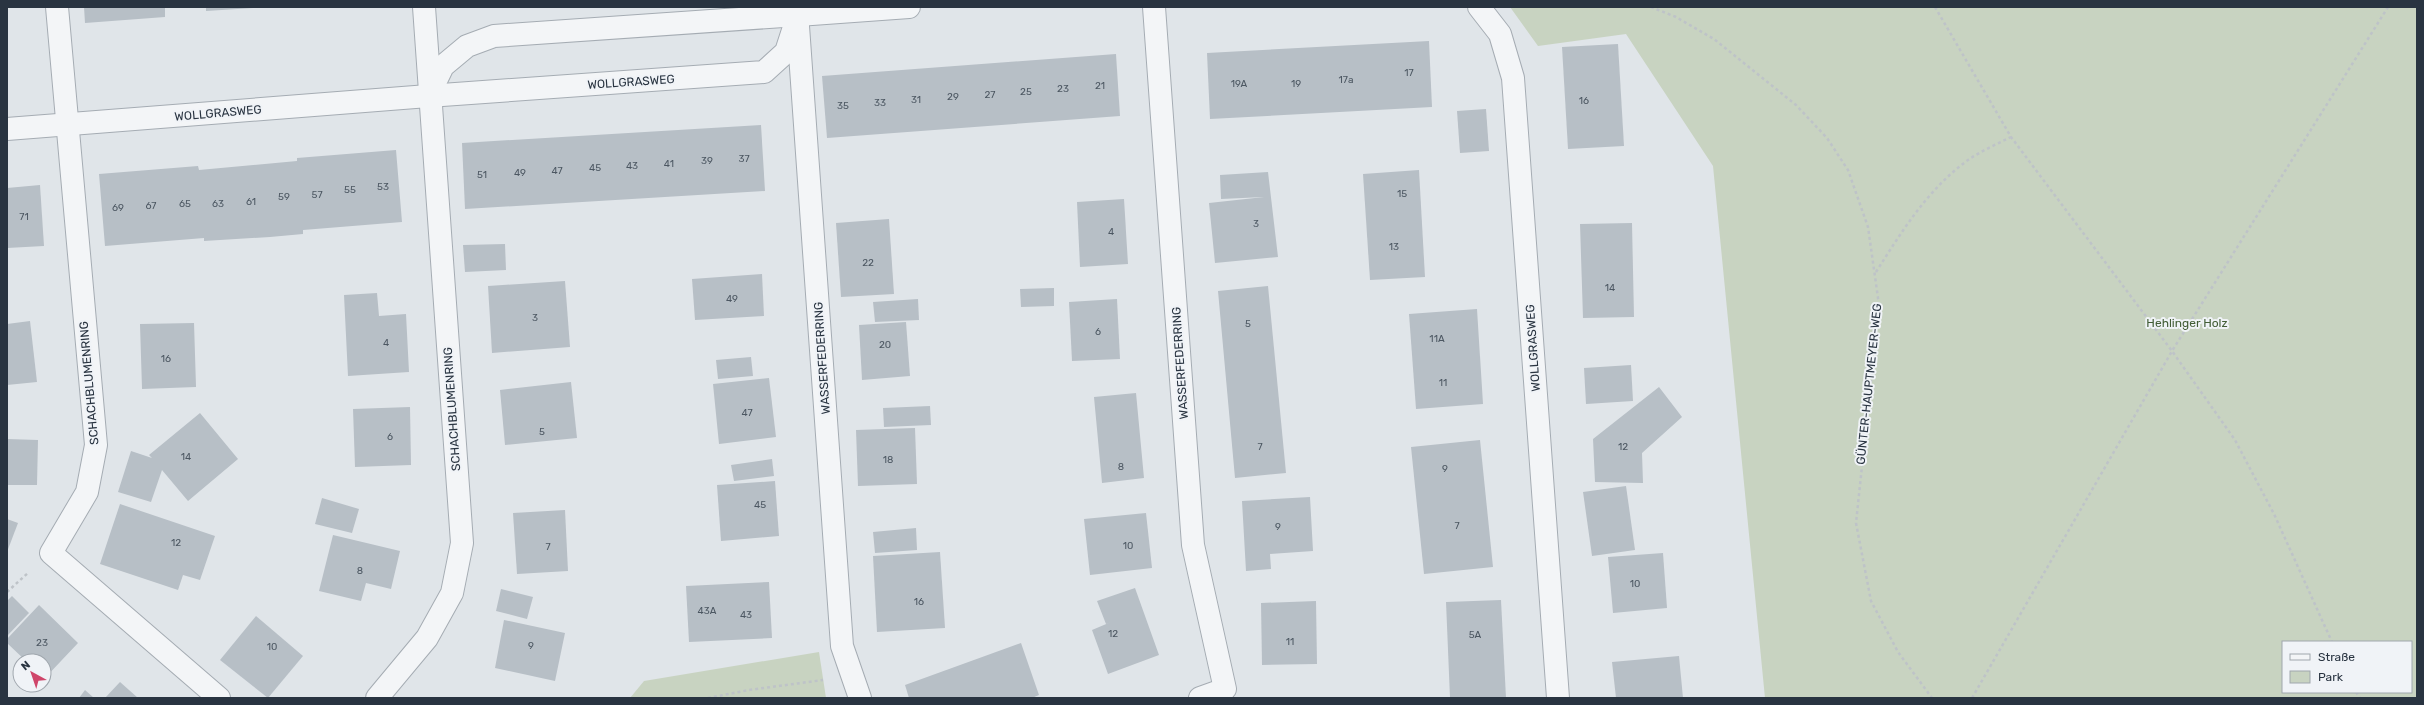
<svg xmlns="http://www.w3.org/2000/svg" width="2424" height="705" viewBox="0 0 2424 705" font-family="Rubik,sans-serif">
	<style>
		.green { fill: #c8d3c1; fill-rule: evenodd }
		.building { fill: #b7bfc6 }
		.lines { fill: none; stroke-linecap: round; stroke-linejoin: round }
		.street-casing { stroke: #a5acb3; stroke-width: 24 }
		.path { stroke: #bec3c8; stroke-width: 2.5; stroke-dasharray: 3 3; stroke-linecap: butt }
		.street { stroke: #f3f5f7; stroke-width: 22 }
		.labels { text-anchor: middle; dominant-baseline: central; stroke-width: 4; stroke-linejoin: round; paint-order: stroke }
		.number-label { font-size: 10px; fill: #4c5762 }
		.street-label { font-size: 12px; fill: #293441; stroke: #f0f3f7 }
		.park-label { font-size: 12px; fill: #425d36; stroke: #f0f3f7 }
	</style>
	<rect width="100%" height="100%" fill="#e0e5e9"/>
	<!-- green -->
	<g class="green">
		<path d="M 1510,7 L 2417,7 L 2417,698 L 1765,698 L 1713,166 L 1626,34 L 1538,46 ZM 2283,642 L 2411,642 L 2411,692 L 2283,692 Z"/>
		<path d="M 819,652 L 826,698 L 630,698 L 644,681 Z"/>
	</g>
	<!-- building -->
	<g class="building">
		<path d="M 84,7 L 165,7 L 165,17 L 85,23 Z"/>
		<path d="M 206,7 L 253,7 L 253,8 L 206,11 Z"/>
		<path d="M 1429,41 L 1432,107 L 1210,119 L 1207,53 Z"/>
		<path d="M 1618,44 L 1624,146 L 1568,149 L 1562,47 Z"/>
		<path d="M 1116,54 L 1120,116 L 827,138 L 822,76 Z"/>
		<path d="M 1486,109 L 1489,151 L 1460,153 L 1457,111 Z"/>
		<path d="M 761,125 L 765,191 L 465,209 L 462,143 Z"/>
		<path d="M 396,150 L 402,222 L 303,230 L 303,234 L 270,237 L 204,241 L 204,238 L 105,246 L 99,174 L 198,166 L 199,170 L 297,161 L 297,158 Z"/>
		<path d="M 1419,170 L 1425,277 L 1370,280 L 1363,174 Z"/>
		<path d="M 1268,172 L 1278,257 L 1215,263 L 1209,203 L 1264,197 L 1221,199 L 1220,175 Z"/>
		<path d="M 40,185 L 44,246 L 7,248 L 7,188 Z"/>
		<path d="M 1124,199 L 1128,264 L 1080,267 L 1077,202 Z"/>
		<path d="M 889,219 L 894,294 L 841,297 L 836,223 Z"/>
		<path d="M 1632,223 L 1634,317 L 1583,318 L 1580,224 Z"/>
		<path d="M 505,244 L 506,270 L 465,272 L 463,245 Z"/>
		<path d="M 762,274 L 764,316 L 695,320 L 692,279 Z"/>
		<path d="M 565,281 L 570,347 L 492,353 L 488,286 Z"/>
		<path d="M 1268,286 L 1286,473 L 1235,478 L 1218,291 Z"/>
		<path d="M 1054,288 L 1054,306 L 1021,307 L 1020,289 Z"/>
		<path d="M 377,293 L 379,316 L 406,314 L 409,372 L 348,376 L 344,295 Z"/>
		<path d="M 918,299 L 919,320 L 875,322 L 873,302 Z"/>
		<path d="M 1117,299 L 1120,359 L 1072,361 L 1069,302 Z"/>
		<path d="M 1477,309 L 1483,404 L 1416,409 L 1409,314 Z"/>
		<path d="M 30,321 L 37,382 L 7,385 L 7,324 Z"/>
		<path d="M 906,322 L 910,376 L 862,380 L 859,325 Z"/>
		<path d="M 194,323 L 196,387 L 142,389 L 140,324 Z"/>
		<path d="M 751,357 L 753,376 L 718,379 L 716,360 Z"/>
		<path d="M 1631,365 L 1633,401 L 1586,404 L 1584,368 Z"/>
		<path d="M 769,378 L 776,437 L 719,444 L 713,384 Z"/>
		<path d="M 571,382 L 577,438 L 505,445 L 500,390 Z"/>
		<path d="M 1659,387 L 1682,417 L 1642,453 L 1643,483 L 1595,482 L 1593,439 Z"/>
		<path d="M 1136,393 L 1144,478 L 1102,483 L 1094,397 Z"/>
		<path d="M 930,406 L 931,425 L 884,427 L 883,408 Z"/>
		<path d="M 410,407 L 411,465 L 355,467 L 353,409 Z"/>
		<path d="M 200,413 L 238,459 L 188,501 L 162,470 L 151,502 L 118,492 L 131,451 L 152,458 L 149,455 Z"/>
		<path d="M 915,428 L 917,484 L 858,486 L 856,430 Z"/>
		<path d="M 7,439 L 38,440 L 37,485 L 7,485 Z"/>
		<path d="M 1480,440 L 1493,567 L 1424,574 L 1411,447 Z"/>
		<path d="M 772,459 L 774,476 L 734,481 L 731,465 Z"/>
		<path d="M 775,481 L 779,536 L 721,541 L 717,485 Z"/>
		<path d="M 1626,486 L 1635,550 L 1592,556 L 1583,492 Z"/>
		<path d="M 1310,497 L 1313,551 L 1270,554 L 1271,569 L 1246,571 L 1242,501 Z"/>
		<path d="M 322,498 L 359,509 L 352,533 L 315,524 Z"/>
		<path d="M 120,504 L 215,536 L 200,580 L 183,575 L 178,590 L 100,564 Z"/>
		<path d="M 565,510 L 568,571 L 517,574 L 513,513 Z"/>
		<path d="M 1146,513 L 1152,568 L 1090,575 L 1084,519 Z"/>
		<path d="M 7,519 L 18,523 L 7,552 Z"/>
		<path d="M 916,528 L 917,550 L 875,553 L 873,532 Z"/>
		<path d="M 333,535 L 400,551 L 391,589 L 366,583 L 361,601 L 319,591 Z"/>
		<path d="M 940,552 L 945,628 L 877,632 L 873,556 Z"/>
		<path d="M 1663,553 L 1667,608 L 1613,613 L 1608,557 Z"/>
		<path d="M 769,582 L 772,638 L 689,642 L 686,586 Z"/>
		<path d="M 1135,588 L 1159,655 L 1108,674 L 1092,630 L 1111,622 L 1106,624 L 1097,601 Z"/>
		<path d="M 501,589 L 533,597 L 527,619 L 496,611 Z"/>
		<path d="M 12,596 L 29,613 L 7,636 L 7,601 Z"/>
		<path d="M 1501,600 L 1506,698 L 1450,698 L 1446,602 Z"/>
		<path d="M 1316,601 L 1317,664 L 1262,665 L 1261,603 Z"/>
		<path d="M 39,605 L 78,643 L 44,679 L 44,661 L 26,661 L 7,643 L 7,639 Z"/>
		<path d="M 256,616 L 303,656 L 268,698 L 220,660 Z"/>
		<path d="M 504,620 L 565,633 L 555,681 L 495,668 Z"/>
		<path d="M 1021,643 L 1039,695 L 1032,698 L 909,698 L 905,685 Z"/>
		<path d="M 1679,656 L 1683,698 L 1616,698 L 1612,662 Z"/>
		<path d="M 120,682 L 138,698 L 105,698 Z"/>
		<path d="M 85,690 L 94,698 L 79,698 Z"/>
	</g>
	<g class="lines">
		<!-- street casing -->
		<g class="street-casing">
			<g id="street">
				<path d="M 57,7 L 96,445 L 87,492 L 51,553 L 219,698"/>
				<path d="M 1154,7 L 1193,545 L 1225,689 L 1200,698"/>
				<path d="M 1479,7 L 1500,34 L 1513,78 L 1558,698"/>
				<path d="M 798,26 L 842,646 L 860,698"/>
				<path d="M 429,95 L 443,66 L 467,46 L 494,36 L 798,15"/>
				<path d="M 7,129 L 428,96 L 764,72 L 786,52 L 798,15 L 909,7"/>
				<path d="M 377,698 L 427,638 L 452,593 L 462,543 L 424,7"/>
			</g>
		</g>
		<!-- path -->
		<g class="path">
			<path d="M 1651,7 L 1676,17 L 1714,39 L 1796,105 L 1827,138 L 1848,170 L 1868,227 L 1879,305 L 1856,523 L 1871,601 L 1898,652 L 1932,698"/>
			<path d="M 1935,7 L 2011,137 L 2172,351 L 2235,440 L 2274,514 L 2332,642"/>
			<path d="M 1876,272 C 1902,231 1928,189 1968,160 C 1981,151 1997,144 2011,137"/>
			<path d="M 7,592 L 29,572"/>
			<path d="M 2356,692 L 2360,698"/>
			<path d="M 708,698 L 749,690 L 823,680"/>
			<path d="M 1972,698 L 2172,351 L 2388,7"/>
		</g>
		<!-- street -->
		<use href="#street" class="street"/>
	</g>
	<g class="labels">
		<!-- number labels -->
		<g class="number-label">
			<text x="1409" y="73">17</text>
			<text x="1346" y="80">17a</text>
			<text x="1239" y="84">19A</text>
			<text x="1296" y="84">19</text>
			<text x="1100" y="86">21</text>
			<text x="1063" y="89">23</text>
			<text x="1026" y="92">25</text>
			<text x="990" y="95">27</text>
			<text x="953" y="97">29</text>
			<text x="916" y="100">31</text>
			<text x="1584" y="101">16</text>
			<text x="880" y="103">33</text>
			<text x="843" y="106">35</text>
			<text x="744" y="159">37</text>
			<text x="707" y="161">39</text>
			<text x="669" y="164">41</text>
			<text x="632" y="166">43</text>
			<text x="595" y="168">45</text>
			<text x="557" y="171">47</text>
			<text x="520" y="173">49</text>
			<text x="482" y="175">51</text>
			<text x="383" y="187">53</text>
			<text x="350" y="190">55</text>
			<text x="1402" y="194">15</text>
			<text x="317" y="195">57</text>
			<text x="284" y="197">59</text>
			<text x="251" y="202">61</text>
			<text x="185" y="204">65</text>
			<text x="218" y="204">63</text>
			<text x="151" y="206">67</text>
			<text x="118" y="208">69</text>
			<text x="24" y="217">71</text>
			<text x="1256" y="224">3</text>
			<text x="1111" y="232">4</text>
			<text x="1394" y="247">13</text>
			<text x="868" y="263">22</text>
			<text x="1610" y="288">14</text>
			<text x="732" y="299">49</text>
			<text x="535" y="318">3</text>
			<text x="1248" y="324">5</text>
			<text x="1098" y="332">6</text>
			<text x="1437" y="339">11A</text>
			<text x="386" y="343">4</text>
			<text x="885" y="345">20</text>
			<text x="166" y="359">16</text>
			<text x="1443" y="383">11</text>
			<text x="747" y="413">47</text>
			<text x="542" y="432">5</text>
			<text x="390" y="437">6</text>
			<text x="1260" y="447">7</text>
			<text x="1623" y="447">12</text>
			<text x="186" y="457">14</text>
			<text x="888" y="460">18</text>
			<text x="1121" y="467">8</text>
			<text x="1445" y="469">9</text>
			<text x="760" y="505">45</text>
			<text x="1457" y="526">7</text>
			<text x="1278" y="527">9</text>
			<text x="176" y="543">12</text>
			<text x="1128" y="546">10</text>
			<text x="548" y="547">7</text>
			<text x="360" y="571">8</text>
			<text x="1635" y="584">10</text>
			<text x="919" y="602">16</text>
			<text x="707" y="611">43A</text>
			<text x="746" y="615">43</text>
			<text x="1113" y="634">12</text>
			<text x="1475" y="635">5A</text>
			<text x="1290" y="642">11</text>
			<text x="42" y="643">23</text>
			<text x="531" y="646">9</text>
			<text x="272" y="647">10</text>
		</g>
		<!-- street labels -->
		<g class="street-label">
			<text transform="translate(631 82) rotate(-4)">WOLLGRASWEG</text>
			<text transform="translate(218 113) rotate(-5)">WOLLGRASWEG</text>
			<text transform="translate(1533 348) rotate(-94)">WOLLGRASWEG</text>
			<text transform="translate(822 358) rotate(-94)">WASSERFEDERRING</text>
			<text transform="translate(1180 363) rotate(-94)">WASSERFEDERRING</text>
			<text transform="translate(89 383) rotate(-95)">SCHACHBLUMENRING</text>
			<text transform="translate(1869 384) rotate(-84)">GÜNTER-HAUPTMEYER-WEG</text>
			<text transform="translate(452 409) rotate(-94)">SCHACHBLUMENRING</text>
		</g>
		<!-- park labels -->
		<g class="park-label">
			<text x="2187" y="323">Hehlinger Holz</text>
		</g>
	</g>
	<!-- border -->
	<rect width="2424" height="705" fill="none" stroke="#293441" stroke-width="16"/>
	<!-- legend -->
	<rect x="2282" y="641" width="130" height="52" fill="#f0f3f7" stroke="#a0a7ae"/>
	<rect x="2290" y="654" width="20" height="6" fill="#f3f5f7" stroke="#a0a7ae"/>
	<text x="2318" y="661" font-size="12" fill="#293441">Straße</text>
	<rect x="2290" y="671" width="20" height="12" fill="#c8d3c1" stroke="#a0a7ae"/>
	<text x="2318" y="681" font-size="12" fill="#293441">Park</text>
	<!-- north arrow -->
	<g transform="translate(32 673) rotate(320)"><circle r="19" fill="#f0f3f7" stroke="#a0a7ae"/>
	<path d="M0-3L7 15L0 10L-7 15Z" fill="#cf456a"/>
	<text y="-6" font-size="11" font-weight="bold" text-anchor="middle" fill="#293441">N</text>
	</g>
</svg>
